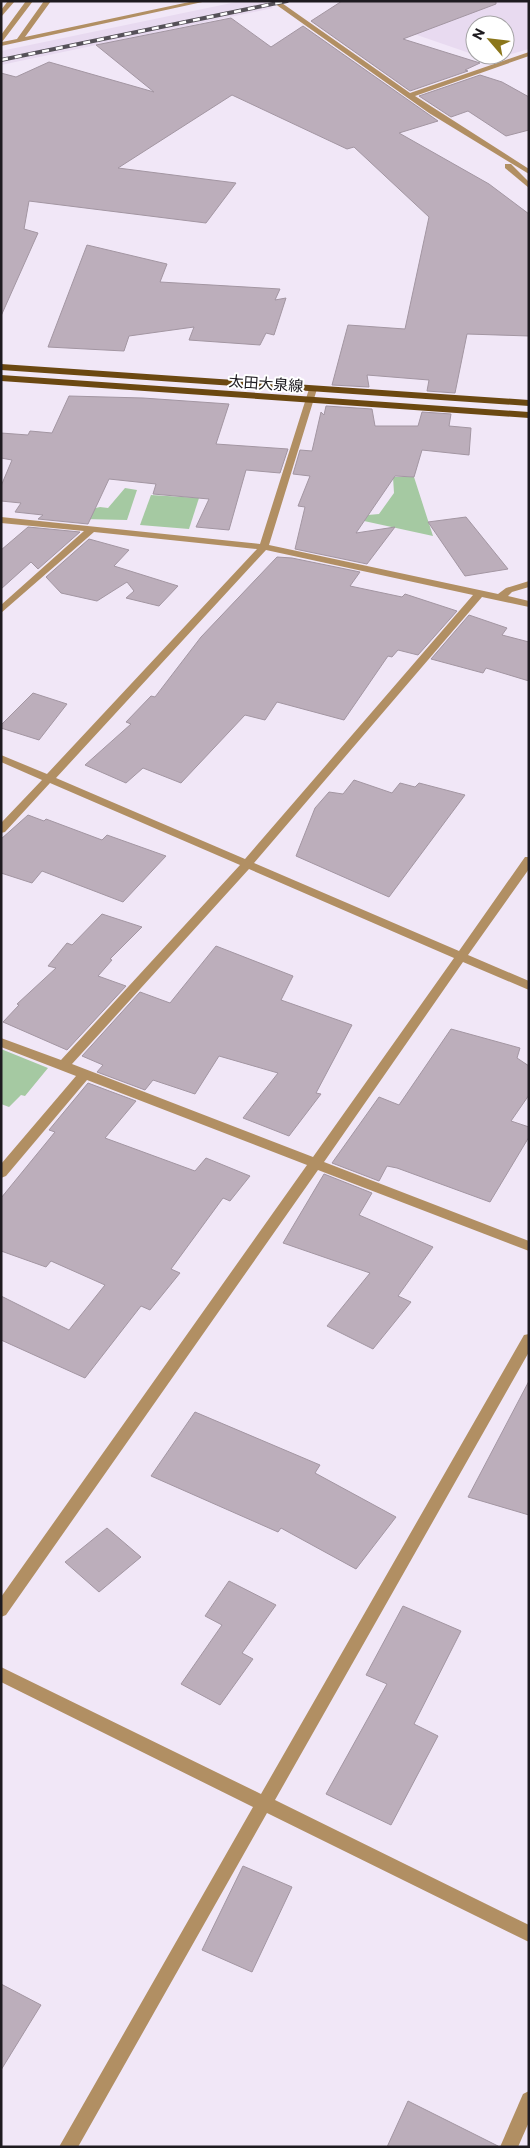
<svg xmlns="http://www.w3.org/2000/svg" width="530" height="2148" viewBox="0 0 530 2148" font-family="Commissioner,'Noto Sans JP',sans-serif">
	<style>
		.built { fill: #e8daf0 }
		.green { fill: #a5c9a2 }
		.building { fill: #bcaebb; stroke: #a396a2 }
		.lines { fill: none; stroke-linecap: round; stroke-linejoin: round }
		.minor { fill: #b18f63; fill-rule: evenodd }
		.major { fill: #6b4811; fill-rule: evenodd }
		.rail-casing { stroke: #555158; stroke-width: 4 }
		.rail { stroke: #fff; stroke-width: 2.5; stroke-dasharray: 7; stroke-linecap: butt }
		.labels { text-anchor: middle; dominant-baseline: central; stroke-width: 4; stroke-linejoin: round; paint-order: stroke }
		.far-street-label { font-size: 15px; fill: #1e1b20; stroke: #fff }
	</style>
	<rect width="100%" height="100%" fill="#f1e7f7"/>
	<!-- built -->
	<g class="built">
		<path d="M 241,1 L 264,1 L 273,8 L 1,65 L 1,51 Z"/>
		<path d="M 394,1 L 529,1 L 529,49 L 491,60 L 476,55 L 505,55 L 505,25 L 475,25 L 475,55 L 417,35 L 362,21 Z"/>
	</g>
	<!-- green -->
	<g class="green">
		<path d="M 393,477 L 414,477 L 433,536 L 364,521 L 368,515 L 379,514 L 394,493 Z"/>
		<path d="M 125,488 L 137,490 L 127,520 L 83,519 L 87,510 L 100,507 L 108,508 Z"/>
		<path d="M 151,495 L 199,498 L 189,529 L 140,525 Z"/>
		<path d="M 1,1049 L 48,1068 L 25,1096 L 21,1095 L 9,1107 L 1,1104 Z"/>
	</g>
	<!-- building -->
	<g class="building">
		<path d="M 342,1 L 496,1 L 496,4 L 403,39 L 480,63 L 465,70 L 468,71 L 410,91 L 311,21 Z"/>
		<path d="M 231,18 L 271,47 L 303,26 L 438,121 L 399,133 L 489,184 L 529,214 L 529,336 L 467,334 L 455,393 L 427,391 L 429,380 L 367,375 L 369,387 L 332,385 L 348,325 L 405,329 L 429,217 L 354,147 L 347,149 L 232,95 L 118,168 L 236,183 L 206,223 L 29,201 L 24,229 L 38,233 L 1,316 L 1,73 L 16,77 L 49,62 L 154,92 L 96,45 Z"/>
		<path d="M 480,75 L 502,82 L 529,97 L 529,130 L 506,136 L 468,111 L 451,117 L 419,96 Z"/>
		<path d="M 87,245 L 167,264 L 160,282 L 280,289 L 275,300 L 286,298 L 274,335 L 266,333 L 260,345 L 189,340 L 194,327 L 129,336 L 124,351 L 48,347 Z"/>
		<path d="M 69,396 L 143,398 L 229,404 L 216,444 L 288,449 L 280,473 L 246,470 L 229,530 L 196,527 L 209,499 L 153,494 L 156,484 L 109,479 L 88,524 L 38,519 L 43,515 L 15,512 L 21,503 L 1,501 L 1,486 L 12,460 L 1,458 L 1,433 L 28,435 L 30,431 L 52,433 Z"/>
		<path d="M 326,406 L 372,409 L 375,426 L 418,426 L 422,412 L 451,414 L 449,426 L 471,428 L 469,455 L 422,450 L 414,477 L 395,476 L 356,533 L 395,527 L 367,564 L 295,549 L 305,507 L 298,506 L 310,476 L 293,474 L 300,450 L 312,451 L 321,412 L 324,415 Z"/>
		<path d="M 466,517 L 508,569 L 465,576 L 428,522 Z"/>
		<path d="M 28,527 L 80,532 L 38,569 L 31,562 L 1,589 L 1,550 Z"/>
		<path d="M 89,539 L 129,550 L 114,566 L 178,586 L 159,606 L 126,598 L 134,591 L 127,582 L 97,601 L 61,593 L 46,577 Z"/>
		<path d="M 277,557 L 292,558 L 360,572 L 350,586 L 402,597 L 405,594 L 457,611 L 418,655 L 398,650 L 392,657 L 388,656 L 344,720 L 277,702 L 265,720 L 245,715 L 181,783 L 143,768 L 126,783 L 85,765 L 131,724 L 126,722 L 151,696 L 155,697 L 201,637 Z"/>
		<path d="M 469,615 L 507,628 L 502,635 L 529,642 L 529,681 L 486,668 L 483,673 L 431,659 Z"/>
		<path d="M 33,693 L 67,704 L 39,740 L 1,728 L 1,725 Z"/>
		<path d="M 354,780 L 392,793 L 400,783 L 415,787 L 419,783 L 465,795 L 389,897 L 296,856 L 315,808 L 329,792 L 343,794 Z"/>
		<path d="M 28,815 L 44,821 L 46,819 L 102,840 L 107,835 L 166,856 L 123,902 L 42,871 L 32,883 L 1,873 L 1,839 Z"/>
		<path d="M 102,914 L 142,927 L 110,959 L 112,960 L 98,976 L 126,986 L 67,1050 L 3,1022 L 19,1005 L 17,1004 L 56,968 L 48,966 L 67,943 L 72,945 Z"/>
		<path d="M 216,946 L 293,976 L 281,1000 L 352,1025 L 316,1093 L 321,1094 L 289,1136 L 243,1118 L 278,1073 L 219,1056 L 195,1094 L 153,1080 L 145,1090 L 97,1072 L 103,1065 L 82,1056 L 140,992 L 170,1003 Z"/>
		<path d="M 451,1029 L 520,1048 L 517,1058 L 529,1066 L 529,1095 L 511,1121 L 529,1127 L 529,1137 L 490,1202 L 397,1168 L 387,1166 L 379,1181 L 332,1163 L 379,1097 L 399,1105 Z"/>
		<path d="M 88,1083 L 136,1101 L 105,1138 L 195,1171 L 206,1158 L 250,1176 L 230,1201 L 223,1198 L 171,1269 L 180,1273 L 150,1310 L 141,1306 L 85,1378 L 1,1340 L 1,1296 L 69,1330 L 105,1285 L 51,1261 L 46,1267 L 1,1251 L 1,1198 L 55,1132 L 49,1130 Z"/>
		<path d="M 324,1174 L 372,1193 L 359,1215 L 433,1247 L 398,1296 L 411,1302 L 373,1349 L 327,1326 L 370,1273 L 283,1243 Z"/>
		<path d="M 529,1381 L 529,1515 L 468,1497 Z"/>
		<path d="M 195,1412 L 320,1465 L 315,1473 L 396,1517 L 356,1569 L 281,1528 L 278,1532 L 151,1476 Z"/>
		<path d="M 107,1528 L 141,1557 L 99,1592 L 65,1562 Z"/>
		<path d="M 229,1581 L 276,1605 L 242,1653 L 253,1659 L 220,1705 L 181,1684 L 222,1625 L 205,1616 Z"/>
		<path d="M 403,1606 L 461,1631 L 414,1724 L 438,1736 L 391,1825 L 326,1794 L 387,1684 L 366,1675 Z"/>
		<path d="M 243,1866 L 292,1887 L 252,1972 L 202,1950 Z"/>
		<path d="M 1,1984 L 41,2005 L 1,2070 Z"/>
		<path d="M 408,2101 L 498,2146 L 498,2147 L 387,2147 Z"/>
	</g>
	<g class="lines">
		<!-- minor -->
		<g class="minor">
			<path d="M 8,1 L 15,1 L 1,17 L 1,10 Z"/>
			<path d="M 26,1 L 33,1 L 2,42 L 17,39 L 44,1 L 51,1 L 25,37 L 194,1 L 207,1 L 1,46 L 1,35 Z"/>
			<path d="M 271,1 L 279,1 L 410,93 L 529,52 L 529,56 L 415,96 L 529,169 L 529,174 L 429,113 Z"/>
			<path d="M 505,164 L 511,164 L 529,182 L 529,188 L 505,168 Z"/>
			<path d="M 313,386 L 317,389 L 269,545 L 498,594 L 506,588 L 529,581 L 529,587 L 512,592 L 508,596 L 529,601 L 529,607 L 482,597 L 254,863 L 459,951 L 525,857 L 529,857 L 529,869 L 468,955 L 529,981 L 529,990 L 463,962 L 324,1162 L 529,1241 L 529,1251 L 318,1170 L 6,1615 L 1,1617 L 1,1597 L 307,1165 L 87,1080 L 6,1176 L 1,1178 L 1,1164 L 76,1076 L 1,1047 L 1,1038 L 61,1060 L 240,865 L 50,783 L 5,832 L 1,833 L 1,823 L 42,780 L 1,762 L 1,755 L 47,774 L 257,549 L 94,532 L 1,613 L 1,605 L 84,531 L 1,523 L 1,517 L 260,544 L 309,389 ZM 266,550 L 473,595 L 245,859 L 56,778 ZM 249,869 L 454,958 L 313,1157 L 72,1064 Z"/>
			<path d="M 529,1334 L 529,1352 L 275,1800 L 529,1925 L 529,1942 L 267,1813 L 78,2147 L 59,2147 L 253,1807 L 1,1682 L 1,1667 L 261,1794 L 524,1335 Z"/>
			<path d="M 529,2091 L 529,2122 L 518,2147 L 500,2147 L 523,2094 Z"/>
		</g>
		<!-- major -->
		<g class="major">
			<path d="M 1,364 L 529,400 L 529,406 L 1,370 Z"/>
			<path d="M 1,375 L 529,412 L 529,418 L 1,381 Z"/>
		</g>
		<!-- rail casing -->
		<g class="rail-casing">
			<path id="rail" d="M 1,60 L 287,1"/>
		</g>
		<!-- rail -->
		<use href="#rail" class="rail"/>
	</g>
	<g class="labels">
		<!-- far-street labels -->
		<g class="far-street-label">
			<text transform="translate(266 383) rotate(4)">太田大泉線</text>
		</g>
	</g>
	<!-- border -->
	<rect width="530" height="2148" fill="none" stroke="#1e1b20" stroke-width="5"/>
	<!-- north arrow -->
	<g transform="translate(490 40) rotate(298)"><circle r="24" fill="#ffffff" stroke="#a5a4a6"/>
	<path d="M0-4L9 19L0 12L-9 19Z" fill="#8b761b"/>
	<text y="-8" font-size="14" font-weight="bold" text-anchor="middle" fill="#1e1b20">N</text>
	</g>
</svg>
